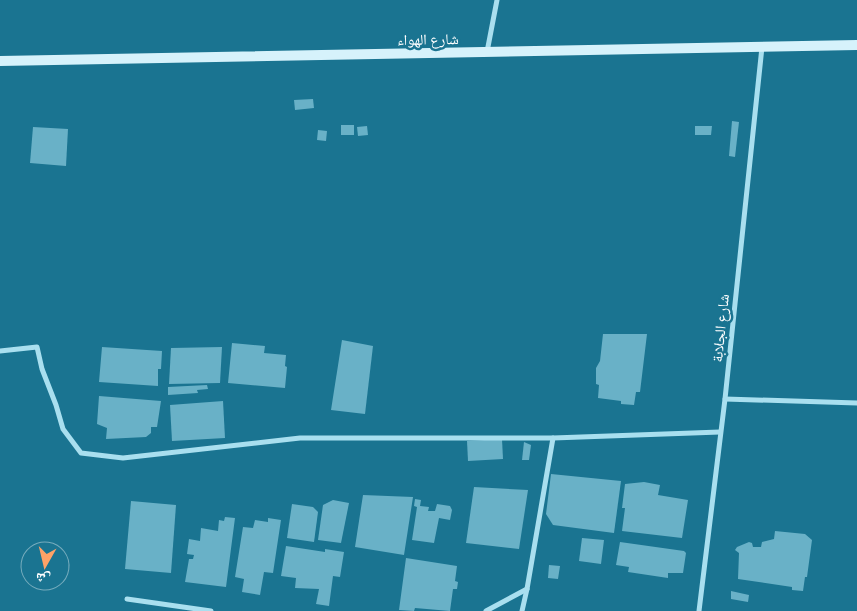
<svg xmlns="http://www.w3.org/2000/svg" width="857" height="611" viewBox="0 0 857 611" font-family="Ubuntu,'Noto Naskh Arabic',sans-serif">
	<style>
		.building { fill: #69b1c7 }
		.lines { fill: none; stroke-linecap: round; stroke-linejoin: round }
		.street { stroke: #a9dfef; stroke-width: 5 }
		.secondary { stroke: #d6f2fb; stroke-width: 10 }
		.labels { text-anchor: middle; dominant-baseline: central; stroke-width: 5; stroke-linejoin: round; paint-order: stroke }
		.street-label { font-size: 15px; fill: #fff; stroke: #1a7491 }
	</style>
	<rect width="100%" height="100%" fill="#1a7491"/>
	<!-- building -->
	<g class="building">
		<path d="M 313,99 L 314,108 L 295,110 L 294,100 Z"/>
		<path d="M 732,121 L 739,122 L 735,157 L 729,156 Z"/>
		<rect x="341" y="125" width="13" height="10"/>
		<path d="M 367,126 L 368,135 L 358,136 L 357,127 Z"/>
		<path d="M 695,126 L 712,126 L 711,135 L 695,135 Z"/>
		<path d="M 33,127 L 68,129 L 66,166 L 30,163 Z"/>
		<path d="M 318,130 L 327,131 L 326,141 L 317,140 Z"/>
		<path d="M 603,334 L 647,334 L 640,392 L 636,392 L 634,405 L 621,404 L 621,401 L 598,398 L 599,385 L 596,384 L 596,368 L 600,361 Z"/>
		<path d="M 342,340 L 373,346 L 365,414 L 331,410 Z"/>
		<path d="M 232,343 L 265,346 L 264,353 L 286,355 L 285,366 L 287,367 L 285,388 L 228,383 Z"/>
		<path d="M 102,347 L 162,351 L 161,369 L 158,369 L 158,386 L 99,382 Z"/>
		<path d="M 222,347 L 220,383 L 169,384 L 171,348 Z"/>
		<path d="M 207,385 L 208,389 L 197,390 L 198,393 L 168,395 L 168,387 Z"/>
		<path d="M 99,396 L 161,401 L 157,427 L 151,427 L 151,433 L 146,437 L 106,439 L 107,428 L 97,424 Z"/>
		<path d="M 223,401 L 225,438 L 172,441 L 170,405 Z"/>
		<path d="M 502,439 L 503,459 L 468,461 L 467,441 Z"/>
		<path d="M 524,442 L 531,445 L 529,460 L 522,460 Z"/>
		<path d="M 551,474 L 621,481 L 614,533 L 553,525 L 546,514 Z"/>
		<path d="M 644,482 L 660,485 L 658,495 L 688,500 L 682,538 L 622,531 L 625,508 L 622,508 L 625,484 Z"/>
		<path d="M 474,487 L 528,490 L 519,549 L 466,543 Z"/>
		<path d="M 363,495 L 413,497 L 404,555 L 355,547 Z"/>
		<path d="M 415,499 L 421,500 L 420,506 L 429,507 L 428,511 L 435,511 L 437,504 L 450,506 L 452,510 L 450,520 L 439,518 L 434,543 L 412,540 L 417,507 L 414,506 Z"/>
		<path d="M 333,500 L 349,503 L 341,543 L 318,540 L 323,505 Z"/>
		<path d="M 131,501 L 176,505 L 171,573 L 125,569 Z"/>
		<path d="M 292,504 L 313,507 L 318,512 L 314,542 L 287,538 Z"/>
		<path d="M 225,517 L 235,518 L 226,587 L 185,582 L 189,559 L 193,559 L 194,555 L 187,554 L 189,539 L 200,541 L 201,528 L 218,531 L 219,520 L 224,521 Z"/>
		<path d="M 268,518 L 281,520 L 273,573 L 264,572 L 260,595 L 242,592 L 244,579 L 235,577 L 243,527 L 253,528 L 255,520 L 268,522 Z"/>
		<path d="M 775,531 L 805,534 L 812,540 L 807,577 L 805,577 L 803,591 L 792,590 L 792,587 L 738,579 L 739,553 L 735,550 L 737,547 L 749,542 L 752,543 L 753,547 L 761,547 L 762,542 L 774,539 Z"/>
		<path d="M 582,538 L 604,540 L 601,564 L 579,561 Z"/>
		<path d="M 620,542 L 684,551 L 686,553 L 683,573 L 668,573 L 668,578 L 628,572 L 629,567 L 616,565 Z"/>
		<path d="M 286,546 L 325,552 L 325,549 L 344,552 L 340,577 L 333,576 L 329,606 L 316,604 L 319,589 L 295,588 L 296,578 L 281,576 Z"/>
		<path d="M 406,558 L 457,566 L 455,581 L 458,582 L 457,589 L 453,589 L 450,611 L 415,608 L 414,611 L 399,610 Z"/>
		<path d="M 549,565 L 560,566 L 558,579 L 548,578 Z"/>
		<path d="M 731,591 L 749,595 L 748,602 L 731,599 Z"/>
	</g>
	<g class="lines">
		<!-- street -->
		<g class="street">
			<path d="M 487,52 L 497,0"/>
			<path d="M 0,351 L 37,347 L 42,369 L 56,405 L 63,429 L 81,453 L 123,458 L 300,438 L 553,438 L 720,432"/>
			<path d="M 725,399 L 857,403"/>
			<path d="M 127,599 L 211,611"/>
			<path d="M 486,611 L 527,589"/>
			<path d="M 522,611 L 527,589 L 553,438"/>
			<path d="M 699,611 L 725,399 L 762,47"/>
		</g>
		<!-- secondary -->
		<path class="secondary" d="M 0,61 L 857,45"/>
	</g>
	<g class="labels">
		<!-- street labels -->
		<g class="street-label">
			<text transform="translate(428 39) rotate(-1)">شارع الهواء</text>
			<text transform="translate(720 328) rotate(-84)">شارع الجلابة</text>
		</g>
	</g>
	<!-- north arrow -->
	<g transform="translate(45 566) rotate(188)"><circle r="24" fill="#1a7491" stroke="#76acbd"/>
	<path d="M0-4L9 19L0 12L-9 19Z" fill="#ffa267"/>
	<text y="-8" font-size="14" font-weight="bold" text-anchor="middle" fill="#ffffff">ش</text>
	</g>
</svg>
